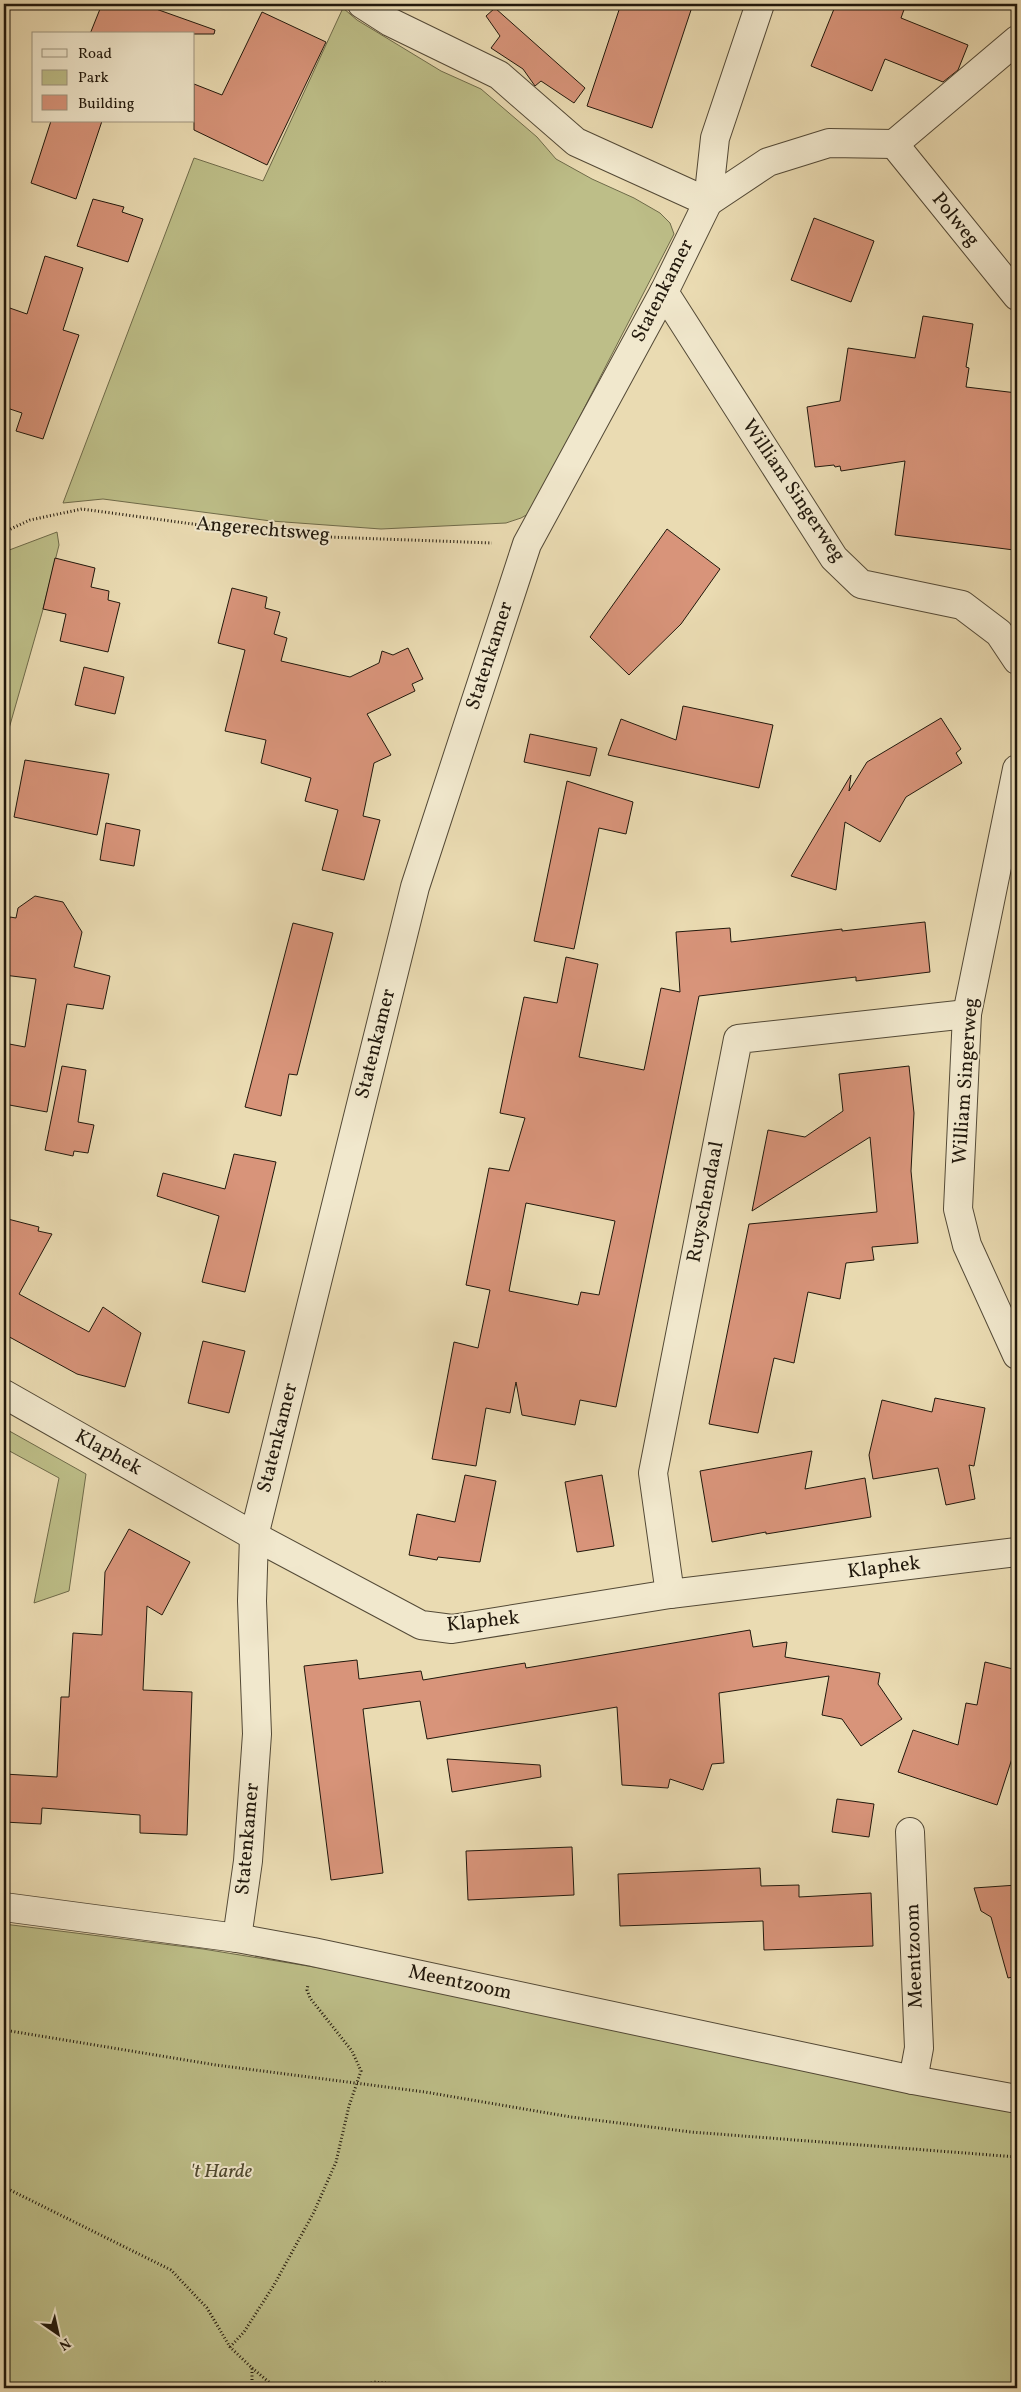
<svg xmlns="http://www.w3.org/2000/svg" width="1021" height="2392" viewBox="0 0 1021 2392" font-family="Vollkorn,serif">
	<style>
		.green { fill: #bdbe88; stroke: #6f6b4a }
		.building { fill: #d8947a; stroke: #21180c; fill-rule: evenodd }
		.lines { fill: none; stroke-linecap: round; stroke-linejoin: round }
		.minor-casing { stroke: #534936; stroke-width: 30 }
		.path { stroke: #21180c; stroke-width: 3; stroke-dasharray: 1 2.5; stroke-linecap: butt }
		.minor { stroke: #f1e8cd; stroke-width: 28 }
		.labels { text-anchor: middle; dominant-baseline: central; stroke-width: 4; stroke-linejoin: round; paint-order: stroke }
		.street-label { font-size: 20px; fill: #21180c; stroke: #f1e8cd }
		.park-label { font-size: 20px; font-style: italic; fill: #504a31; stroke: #f1e8cd }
	</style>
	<rect width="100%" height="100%" fill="#eadbb2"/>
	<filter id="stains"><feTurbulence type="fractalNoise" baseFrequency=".004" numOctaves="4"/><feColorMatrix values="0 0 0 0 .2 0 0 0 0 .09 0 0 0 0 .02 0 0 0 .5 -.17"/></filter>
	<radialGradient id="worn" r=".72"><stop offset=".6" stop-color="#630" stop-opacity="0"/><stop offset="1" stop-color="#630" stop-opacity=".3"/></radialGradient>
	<!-- green -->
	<g class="green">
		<path d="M 343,8 L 357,20 L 441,71 L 481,89 L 537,137 L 556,159 L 592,179 L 634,198 L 660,213 L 670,223 L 674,234 L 530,513 L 521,518 L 506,523 L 381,529 L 271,521 L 103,499 L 63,503 L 194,158 L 263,181 Z"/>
		<path d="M 57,532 L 59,545 L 42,613 L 4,746 L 4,552 Z"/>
		<path d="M 4,1428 L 86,1474 L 69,1591 L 34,1603 L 59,1478 L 4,1448 Z"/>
		<path d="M 4,1924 L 203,1949 L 511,1999 L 1017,2111 L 1017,2388 L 4,2388 Z"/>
	</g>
	<!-- building -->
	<g class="building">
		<path d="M 102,4 L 142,4 L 215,30 L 214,34 L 90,34 Z"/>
		<path d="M 621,4 L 693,4 L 652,128 L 587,106 Z"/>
		<path d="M 836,4 L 906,4 L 901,18 L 968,45 L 958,70 L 943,82 L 885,59 L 872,91 L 811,66 Z"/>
		<path d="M 495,8 L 585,88 L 574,103 L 541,81 L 535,86 L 523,69 L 491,48 L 500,36 L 486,16 Z"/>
		<path d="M 262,12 L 326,42 L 267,165 L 194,130 L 194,84 L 222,95 Z"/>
		<path d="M 51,121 L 102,121 L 76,199 L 31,183 Z"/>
		<path d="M 93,199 L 124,207 L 122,212 L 143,219 L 128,262 L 77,246 Z"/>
		<path d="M 814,218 L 874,241 L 851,302 L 791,280 Z"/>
		<path d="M 45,256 L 83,268 L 63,330 L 79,335 L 43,439 L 16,431 L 22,413 L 4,407 L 4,306 L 27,314 Z"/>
		<path d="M 923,316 L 973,324 L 966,367 L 969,368 L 966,387 L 1017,393 L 1017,524 L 1014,550 L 895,535 L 905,461 L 841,471 L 840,466 L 835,467 L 834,465 L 815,467 L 807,407 L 840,401 L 848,348 L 915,358 Z"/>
		<path d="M 667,529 L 720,569 L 681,624 L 629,675 L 590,637 Z"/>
		<path d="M 55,558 L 95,568 L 91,587 L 109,591 L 108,600 L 120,603 L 108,652 L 60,641 L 66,614 L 43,609 Z"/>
		<path d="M 232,588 L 267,597 L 265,608 L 280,612 L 274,634 L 287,638 L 281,661 L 350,677 L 379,663 L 382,651 L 393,655 L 408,648 L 423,679 L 412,684 L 415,691 L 367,714 L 391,755 L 374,763 L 363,816 L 380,820 L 364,880 L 322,870 L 338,810 L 305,801 L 311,778 L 261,763 L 266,740 L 225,731 L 245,650 L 218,643 Z"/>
		<path d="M 84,667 L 124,677 L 115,714 L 75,705 Z"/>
		<path d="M 683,706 L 773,725 L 759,788 L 608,755 L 621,719 L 676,740 Z"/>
		<path d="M 941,718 L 961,749 L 956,753 L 962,763 L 906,797 L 880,842 L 845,822 L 836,890 L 791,876 L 851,775 L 849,791 L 867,762 Z"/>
		<path d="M 530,734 L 597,748 L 590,776 L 524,762 Z"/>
		<path d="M 25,760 L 109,774 L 97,835 L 14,817 Z"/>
		<path d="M 567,781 L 633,802 L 626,834 L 599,828 L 574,949 L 534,941 Z"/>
		<path d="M 106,823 L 140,830 L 134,866 L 100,860 Z"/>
		<path d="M 35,896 L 63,902 L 82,932 L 74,967 L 110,976 L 103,1009 L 67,1004 L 47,1112 L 4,1104 L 4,1043 L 25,1047 L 36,979 L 4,975 L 4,944 L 10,917 L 16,918 L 18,908 Z"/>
		<path d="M 925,922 L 930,972 L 856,981 L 856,977 L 699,996 L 616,1407 L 580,1400 L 575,1425 L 522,1415 L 516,1382 L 510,1413 L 486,1408 L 476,1466 L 432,1459 L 454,1342 L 478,1348 L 490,1290 L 466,1285 L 489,1168 L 509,1171 L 525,1118 L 500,1113 L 524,997 L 557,1003 L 566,957 L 598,964 L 579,1057 L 644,1070 L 661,988 L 680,992 L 676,932 L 730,928 L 731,942 L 842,929 L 842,931 ZM 526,1203 L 615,1221 L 599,1295 L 581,1292 L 578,1305 L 509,1291 Z"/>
		<path d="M 293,923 L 333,933 L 297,1075 L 289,1074 L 281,1116 L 245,1107 Z"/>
		<path d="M 62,1066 L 86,1070 L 78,1122 L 94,1125 L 88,1153 L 74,1151 L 73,1156 L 45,1150 Z"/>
		<path d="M 909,1066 L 914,1113 L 911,1171 L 918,1243 L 872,1247 L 874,1260 L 846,1263 L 840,1299 L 808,1292 L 794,1363 L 774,1358 L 758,1433 L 709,1424 L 749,1224 L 877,1212 L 870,1137 L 752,1211 L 768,1130 L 805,1137 L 843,1111 L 839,1074 Z"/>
		<path d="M 234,1154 L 276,1162 L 245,1292 L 202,1282 L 219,1216 L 157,1196 L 163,1173 L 225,1189 Z"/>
		<path d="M 4,1218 L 39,1227 L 38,1231 L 52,1234 L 19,1294 L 89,1332 L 103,1307 L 141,1333 L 125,1387 L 77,1374 L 4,1334 Z"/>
		<path d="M 203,1341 L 245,1351 L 229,1413 L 188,1403 Z"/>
		<path d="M 935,1398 L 985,1408 L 974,1466 L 969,1465 L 975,1499 L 946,1505 L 938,1468 L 873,1479 L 869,1455 L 882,1400 L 932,1412 Z"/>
		<path d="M 812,1451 L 805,1489 L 865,1478 L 871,1517 L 766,1534 L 766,1532 L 712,1542 L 700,1471 Z"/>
		<path d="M 465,1475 L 496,1481 L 480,1562 L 438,1557 L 437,1560 L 409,1555 L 417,1514 L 455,1522 Z"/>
		<path d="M 602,1475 L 614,1546 L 577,1552 L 565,1482 Z"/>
		<path d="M 129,1529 L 190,1562 L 162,1615 L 147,1606 L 143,1690 L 192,1692 L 187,1835 L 140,1833 L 140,1815 L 42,1808 L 41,1824 L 4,1822 L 4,1774 L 57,1777 L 61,1697 L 69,1697 L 73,1633 L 102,1635 L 105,1572 Z"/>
		<path d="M 750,1630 L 753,1647 L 787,1642 L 785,1657 L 880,1673 L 878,1684 L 902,1719 L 861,1746 L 842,1719 L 822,1715 L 829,1676 L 719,1693 L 724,1763 L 712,1764 L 703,1790 L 670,1779 L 668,1788 L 622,1785 L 617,1707 L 427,1739 L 420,1701 L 363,1709 L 383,1873 L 331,1880 L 304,1666 L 357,1660 L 359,1679 L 421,1671 L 423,1680 L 525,1663 L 526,1668 Z"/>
		<path d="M 985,1662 L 1017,1670 L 1017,1743 L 997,1805 L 898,1772 L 913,1730 L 958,1745 L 966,1703 L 977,1705 Z"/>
		<path d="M 447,1759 L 540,1765 L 541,1777 L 452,1792 Z"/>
		<path d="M 837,1799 L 874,1804 L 869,1837 L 832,1832 Z"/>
		<path d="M 572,1847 L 574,1895 L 468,1900 L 466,1851 Z"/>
		<path d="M 760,1868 L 761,1886 L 799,1885 L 799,1897 L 871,1893 L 873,1946 L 764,1950 L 763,1921 L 620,1926 L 618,1874 Z"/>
		<path d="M 1017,1885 L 1017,1976 L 1008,1978 L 991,1917 L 981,1911 L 974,1888 Z"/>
	</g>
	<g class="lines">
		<!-- minor casing -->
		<g class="minor-casing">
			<g id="minor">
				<path d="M 362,4 L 390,22 L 499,75 L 576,142 L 708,202"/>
				<path d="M 894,144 L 1017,296"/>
				<path d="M 708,202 L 768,162 L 829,143 L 894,144 L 1017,40"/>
				<path d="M 664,292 L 834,558 L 861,584 L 962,605 L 999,633 L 1017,660"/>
				<path d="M 1017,769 L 967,1014 L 958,1209 L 967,1245 L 1017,1355"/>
				<path d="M 4,1394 L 254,1536 L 421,1625 L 452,1629 L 670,1594 L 1017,1552"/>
				<path d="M 670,1594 L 653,1473 L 738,1039 L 967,1014"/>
				<path d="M 910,1832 L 919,2048 L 913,2080"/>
				<path d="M 4,1907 L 237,1938 L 313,1952 L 913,2080 L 1017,2099"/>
				<path d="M 237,1938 L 248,1861 L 257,1734 L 252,1601 L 254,1536 L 415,887 L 527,544 L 664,292 L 708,202 L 715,138 L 760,4"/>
			</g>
		</g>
		<!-- path -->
		<g class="path">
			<path d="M 4,532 L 30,520 L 82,509 L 274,535 L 492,543"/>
			<path d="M 4,2030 L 216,2065 L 425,2092 L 571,2117 L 691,2132 L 1017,2157"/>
			<path d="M 4,2187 L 171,2270 L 207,2308 L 230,2347 L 252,2368 L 252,2388"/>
			<path d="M 230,2347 L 244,2332 L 274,2285 L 314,2212 L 336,2162 L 349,2106 L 361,2071 L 352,2051 L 310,1998 L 307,1990 L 308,1985"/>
			<path d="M 252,2368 L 276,2388"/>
			<path d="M 362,2388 L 373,2382 L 448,2388"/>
		</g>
		<!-- minor -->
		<use href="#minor" class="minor"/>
	</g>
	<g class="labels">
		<!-- street labels -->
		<g class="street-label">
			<text transform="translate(955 220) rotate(51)">Polweg</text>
			<text transform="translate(663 291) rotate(-63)">Statenkamer</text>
			<text transform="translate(793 491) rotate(56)">William Singerweg</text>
			<text transform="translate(263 530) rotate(5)">Angerechtsweg</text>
			<text transform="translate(490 656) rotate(-72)">Statenkamer</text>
			<text transform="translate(376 1044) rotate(-76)">Statenkamer</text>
			<text transform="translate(966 1081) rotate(-86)">William Singerweg</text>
			<text transform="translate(706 1202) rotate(-79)">Ruyschendaal</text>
			<text transform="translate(278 1438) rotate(-76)">Statenkamer</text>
			<text transform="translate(108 1453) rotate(29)">Klaphek</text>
			<text transform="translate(884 1568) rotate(-7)">Klaphek</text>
			<text transform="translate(483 1622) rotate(-6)">Klaphek</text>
			<text transform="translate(248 1839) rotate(-85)">Statenkamer</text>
			<text transform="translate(915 1956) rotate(-92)">Meentzoom</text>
			<text transform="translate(460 1983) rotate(12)">Meentzoom</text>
		</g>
		<!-- park labels -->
		<g class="park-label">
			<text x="221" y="2172">'t Harde</text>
		</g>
	</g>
	<!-- margin -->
	<rect width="1021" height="2392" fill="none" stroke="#eadbb2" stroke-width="20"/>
	<rect x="5" y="5" width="1011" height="2382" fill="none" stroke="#21180c" stroke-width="2.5"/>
	<rect x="10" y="10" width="1001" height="2372" fill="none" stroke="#21180c"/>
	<!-- legend -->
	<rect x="32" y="32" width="162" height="90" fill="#f1e8cd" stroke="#9e9580"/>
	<rect x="42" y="49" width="25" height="8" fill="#f1e8cd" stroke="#9e9580"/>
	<text x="78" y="58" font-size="15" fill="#21180c">Road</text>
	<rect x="42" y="70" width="25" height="15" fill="#bdbe88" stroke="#9e9580"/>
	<text x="78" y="82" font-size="15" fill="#21180c">Park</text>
	<rect x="42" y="95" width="25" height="15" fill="#d8947a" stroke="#9e9580"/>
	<text x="78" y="108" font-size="15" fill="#21180c">Building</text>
	<!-- north arrow -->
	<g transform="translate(58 2334) rotate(146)" stroke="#f1e8cd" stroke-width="4" paint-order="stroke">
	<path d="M0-4L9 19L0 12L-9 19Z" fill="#21180c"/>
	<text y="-8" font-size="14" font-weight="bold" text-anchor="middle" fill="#21180c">N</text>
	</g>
	<rect width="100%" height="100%" filter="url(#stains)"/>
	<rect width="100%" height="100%" fill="url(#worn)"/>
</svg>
